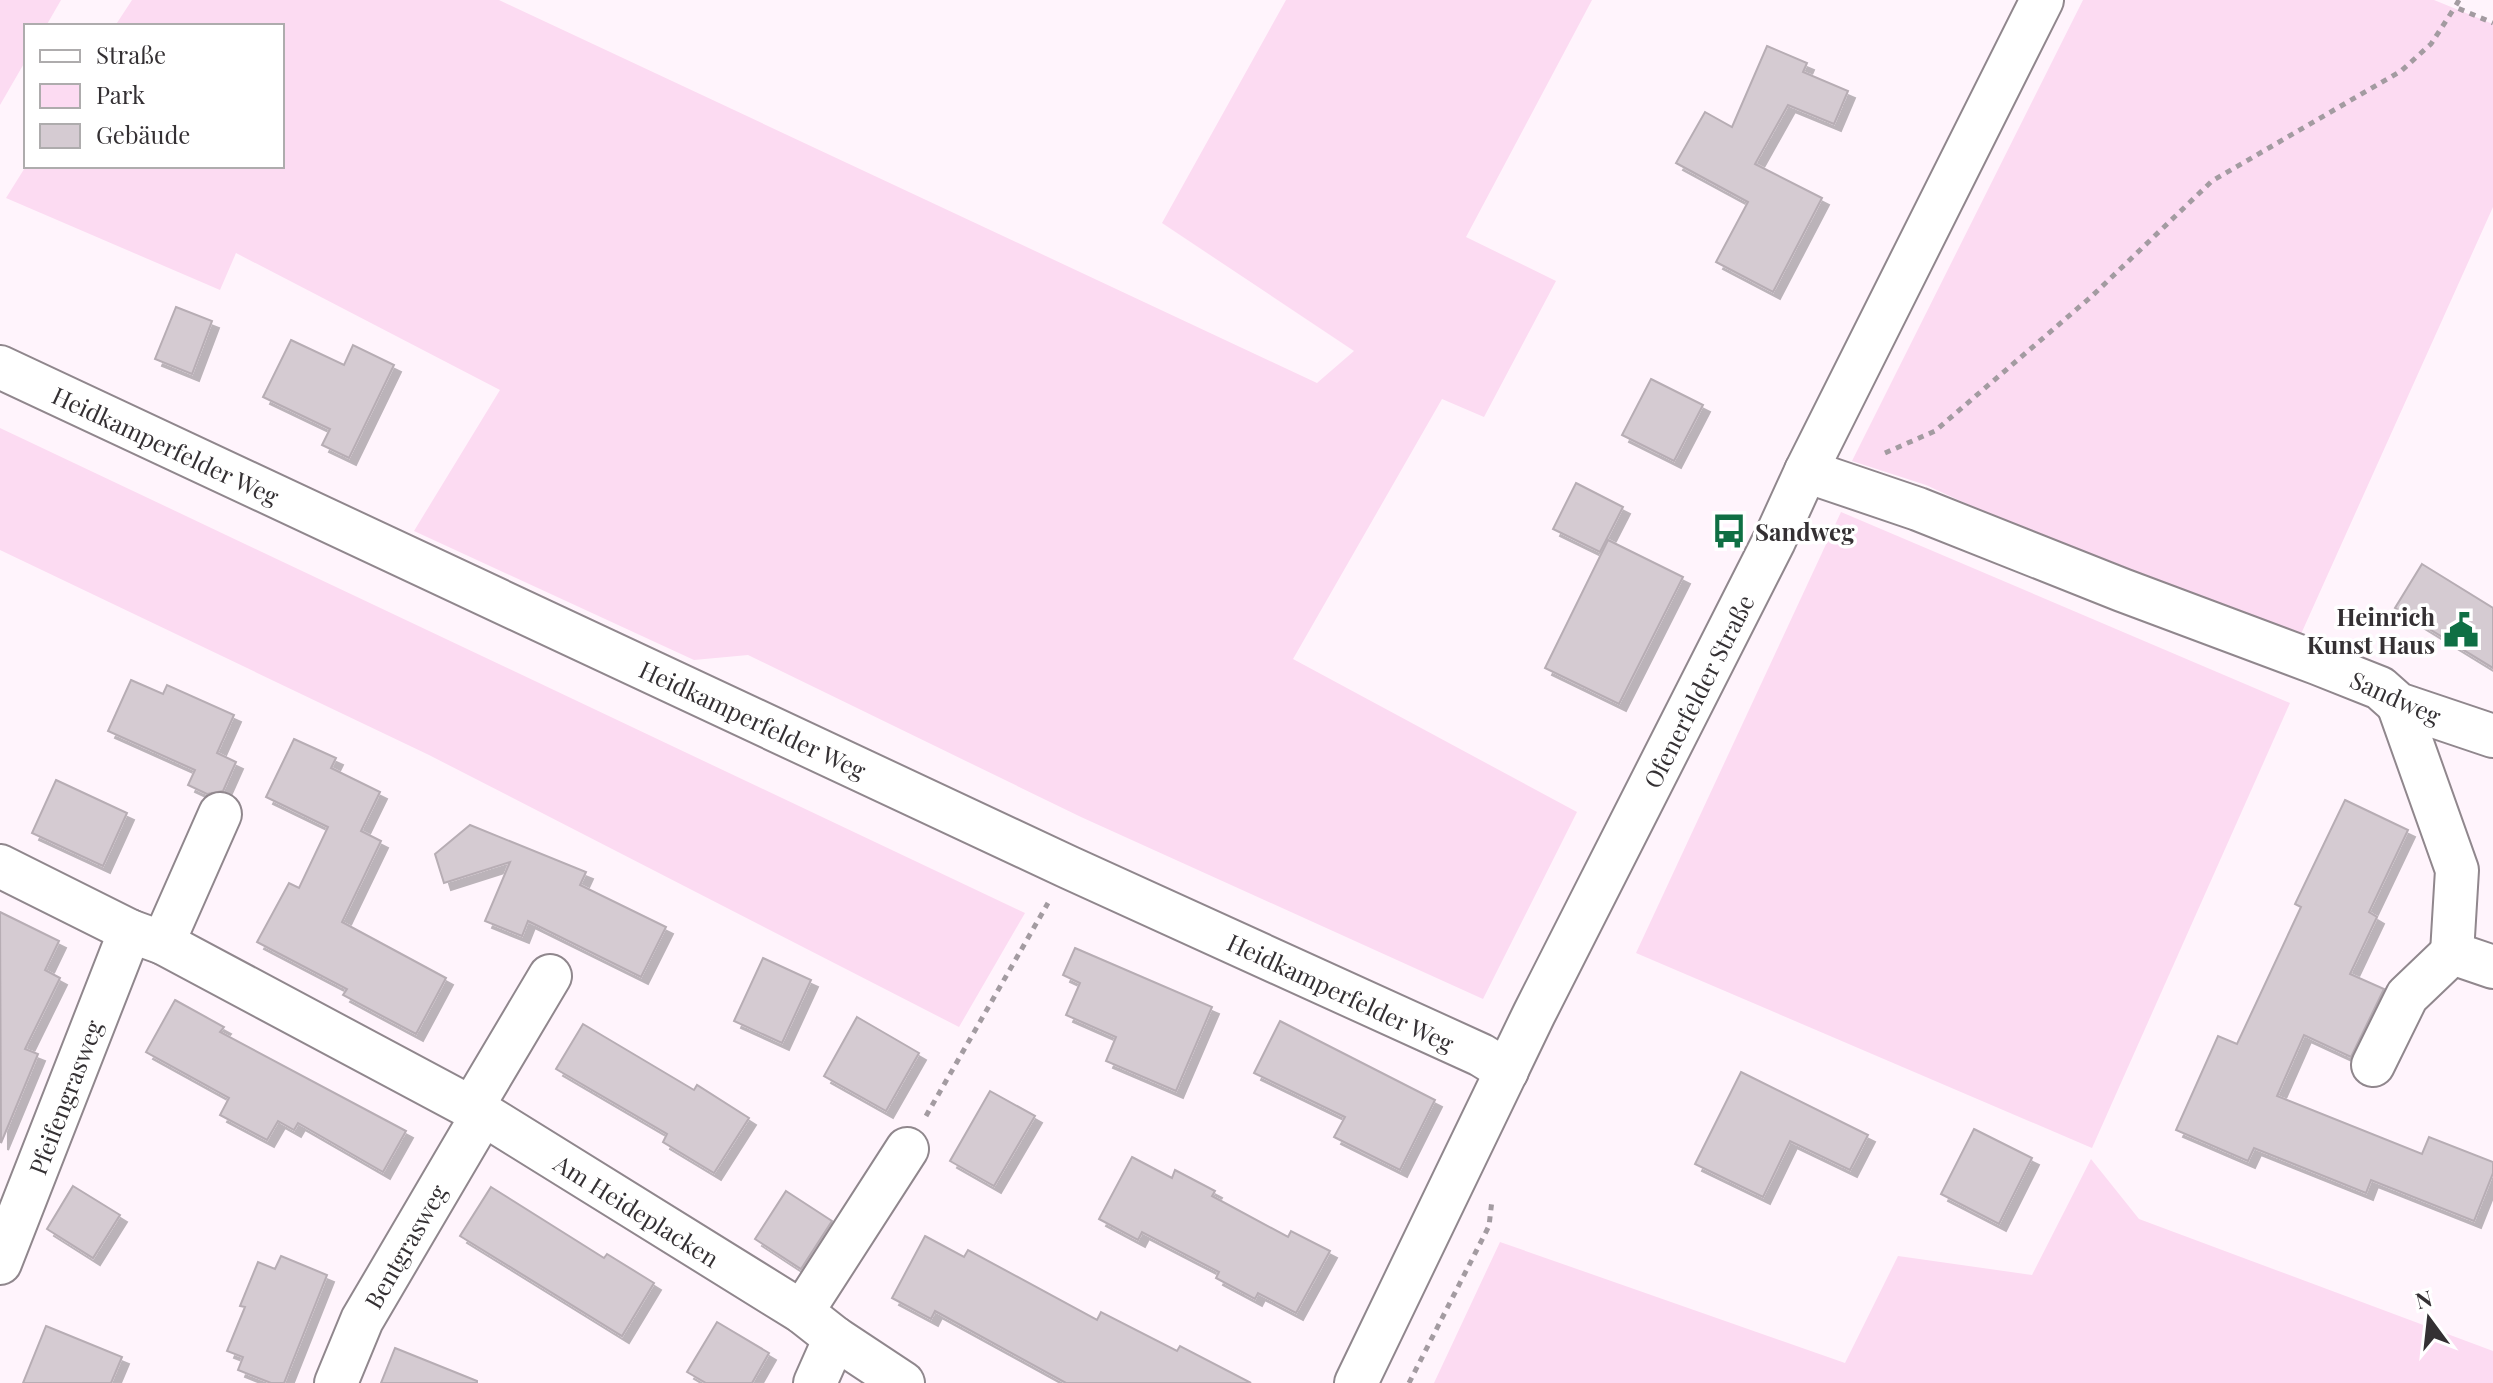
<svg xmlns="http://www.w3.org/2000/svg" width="2493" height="1383" viewBox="0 0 2493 1383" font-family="'Playfair Display',serif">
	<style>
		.green { fill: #fcdbf2 }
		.building { fill: #d5cbd2; stroke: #b7adb4; stroke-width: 2; filter: url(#shadow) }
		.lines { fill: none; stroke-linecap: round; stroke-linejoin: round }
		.minor-casing { stroke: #90878d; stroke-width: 46 }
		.path { stroke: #a39ba1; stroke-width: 5; stroke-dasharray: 6 6; stroke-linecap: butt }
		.minor { stroke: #fff; stroke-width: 42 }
		.labels { text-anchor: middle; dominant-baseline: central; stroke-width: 7; stroke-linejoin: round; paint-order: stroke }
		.street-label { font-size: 24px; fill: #343033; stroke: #fff }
		.poi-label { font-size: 24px; font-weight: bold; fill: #343033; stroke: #fff; text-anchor: start }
	</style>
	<defs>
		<filter id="shadow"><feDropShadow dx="7" dy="7" stdDeviation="0" flood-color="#0004"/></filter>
	</defs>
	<rect width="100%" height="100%" fill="#fff4fc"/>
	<!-- green -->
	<g class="green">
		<path d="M 0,0 L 61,0 L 46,26 L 26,26 L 26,60 L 0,105 Z"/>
		<path d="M 132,0 L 499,0 L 1317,383 L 1354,351 L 1162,223 L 1286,0 L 1592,0 L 1466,237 L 1556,281 L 1484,417 L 1442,399 L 1293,659 L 1577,812 L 1483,999 L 1081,817 L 748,655 L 694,660 L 414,531 L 500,390 L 236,253 L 220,290 L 6,198 L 26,166 L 282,166 L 282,26 L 115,26 Z"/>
		<path d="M 2083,0 L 2434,0 L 2493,24 L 2493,207 L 2292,654 L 1926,485 L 1852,461 Z"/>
		<path d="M 0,428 L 1025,913 L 959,1027 L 429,755 L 0,550 Z"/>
		<path d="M 1841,512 L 2290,703 L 2092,1148 L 1636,953 Z"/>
		<path d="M 2091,1159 L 2139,1219 L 2493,1351 L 2493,1383 L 1434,1383 L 1500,1242 L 1845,1363 L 1898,1256 L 2032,1275 Z"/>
	</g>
	<!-- building -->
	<g class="building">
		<path d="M 1767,46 L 1807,63 L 1803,72 L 1848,91 L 1834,124 L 1788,105 L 1755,164 L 1822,198 L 1773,292 L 1716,262 L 1748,202 L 1676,163 L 1705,112 L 1732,127 Z"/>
		<path d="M 176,307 L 212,321 L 192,374 L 155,359 Z"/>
		<path d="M 291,340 L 344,365 L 353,345 L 394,365 L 349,458 L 322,445 L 330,429 L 263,397 Z"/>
		<path d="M 1651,379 L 1703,405 L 1674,461 L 1622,435 Z"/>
		<path d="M 1576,483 L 1623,507 L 1600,552 L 1553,529 Z"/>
		<path d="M 1608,540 L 1683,577 L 1619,704 L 1545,668 Z"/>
		<path d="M 2422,564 L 2493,608 L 2493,668 L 2395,608 Z"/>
		<path d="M 131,680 L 163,694 L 167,685 L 234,715 L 217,753 L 236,762 L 223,791 L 207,794 L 188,785 L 195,770 L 108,731 Z"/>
		<path d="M 294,739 L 336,758 L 331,768 L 380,792 L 361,831 L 381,841 L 342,922 L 446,978 L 416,1034 L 343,995 L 347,989 L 257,942 L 289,883 L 299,888 L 328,827 L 266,797 Z"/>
		<path d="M 56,780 L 127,813 L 103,866 L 32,833 Z"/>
		<path d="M 2345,800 L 2408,830 L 2369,912 L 2377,917 L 2350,974 L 2384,989 L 2351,1057 L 2304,1035 L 2277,1096 L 2422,1154 L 2429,1137 L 2493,1162 L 2493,1173 L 2474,1221 L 2371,1180 L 2366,1193 L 2254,1148 L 2248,1161 L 2176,1130 L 2218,1036 L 2237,1044 L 2301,907 L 2295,904 Z"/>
		<path d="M 470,825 L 586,872 L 580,885 L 666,927 L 641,977 L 528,921 L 522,936 L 485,921 L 510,862 L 444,883 L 435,854 Z"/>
		<path d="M 0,912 L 59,941 L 45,970 L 60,978 L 25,1049 L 38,1054 L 1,1143 Z"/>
		<path d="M 1075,948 L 1212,1007 L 1176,1091 L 1106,1061 L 1116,1037 L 1066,1015 L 1080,983 L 1063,975 Z"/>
		<path d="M 763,958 L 811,980 L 782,1043 L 734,1021 Z"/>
		<path d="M 175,1000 L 224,1027 L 220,1032 L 406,1131 L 383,1172 L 298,1123 L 294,1130 L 278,1121 L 267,1140 L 220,1115 L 229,1098 L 146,1052 Z"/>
		<path d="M 857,1017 L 919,1053 L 886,1111 L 824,1076 Z"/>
		<path d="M 1280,1021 L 1435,1100 L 1400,1170 L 1334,1137 L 1345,1117 L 1254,1073 Z"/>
		<path d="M 583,1024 L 694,1090 L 697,1085 L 749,1118 L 714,1173 L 663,1142 L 667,1134 L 556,1069 Z"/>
		<path d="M 1741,1072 L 1868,1135 L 1850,1170 L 1790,1141 L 1763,1197 L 1695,1164 Z"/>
		<path d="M 990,1091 L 1035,1116 L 994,1186 L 950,1161 Z"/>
		<path d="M 1974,1129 L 2032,1158 L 1999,1224 L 1941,1194 Z"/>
		<path d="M 1132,1157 L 1172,1178 L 1175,1170 L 1215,1191 L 1212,1196 L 1288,1237 L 1291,1231 L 1330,1251 L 1296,1313 L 1258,1293 L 1255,1299 L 1216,1278 L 1219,1272 L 1142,1232 L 1138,1240 L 1099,1219 Z"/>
		<path d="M 73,1186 L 120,1215 L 93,1258 L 47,1229 Z"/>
		<path d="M 491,1187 L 604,1258 L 607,1254 L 654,1283 L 622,1336 L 460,1236 Z"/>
		<path d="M 786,1191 L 832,1221 L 801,1269 L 755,1239 Z"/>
		<path d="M 925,1236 L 964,1257 L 968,1250 L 1097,1320 L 1101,1312 L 1177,1351 L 1180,1346 L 1251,1383 L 1066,1383 L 935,1311 L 931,1319 L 892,1298 Z"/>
		<path d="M 281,1256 L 327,1275 L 284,1383 L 271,1383 L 238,1370 L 243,1357 L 227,1351 L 245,1307 L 240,1306 L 258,1262 L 275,1269 Z"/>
		<path d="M 717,1322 L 769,1353 L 752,1383 L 706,1383 L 687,1372 Z"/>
		<path d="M 46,1326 L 122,1357 L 111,1383 L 23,1383 Z"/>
		<path d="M 395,1348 L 477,1381 L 477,1383 L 381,1383 Z"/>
	</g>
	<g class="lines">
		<!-- minor casing -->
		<g class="minor-casing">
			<g id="minor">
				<path d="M 0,367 L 1068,867 L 1481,1055 L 1507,1071"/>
				<path d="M 1806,471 L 1918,509 L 2122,590 L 2317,663 L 2380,688 L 2398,704 L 2493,736"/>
				<path d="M 2398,704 L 2457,870 L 2452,953 L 2493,967"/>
				<path d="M 0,866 L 130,931 L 163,943 L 483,1114 L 802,1312 L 835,1338 L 903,1383"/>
				<path d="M 163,943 L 220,814"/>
				<path d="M 2373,1065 L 2407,996 L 2452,953"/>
				<path d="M 471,1109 L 550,976"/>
				<path d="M 0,1263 L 130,931"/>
				<path d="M 802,1312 L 907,1149"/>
				<path d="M 336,1383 L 362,1320 L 483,1114"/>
				<path d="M 815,1383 L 835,1338"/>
				<path d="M 1356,1383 L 1534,1014 L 1774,541 L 1806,471 L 2042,0"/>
			</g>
		</g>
		<!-- path -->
		<g class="path">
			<path d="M 2459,0 L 2455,7 L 2493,23"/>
			<path d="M 1885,453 L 1935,431 L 2092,296 L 2212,181 L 2401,71 L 2431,44 L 2455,7"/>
			<path d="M 926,1116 L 1048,903"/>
			<path d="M 1409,1383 L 1489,1226 L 1492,1200"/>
		</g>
		<!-- minor -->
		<use href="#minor" class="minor"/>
	</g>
	<!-- icons -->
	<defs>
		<g id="bus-bare" transform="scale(2.76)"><path d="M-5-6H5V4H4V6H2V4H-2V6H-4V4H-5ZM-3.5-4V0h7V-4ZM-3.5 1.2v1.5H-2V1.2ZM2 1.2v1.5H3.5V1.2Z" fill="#0f6f44" stroke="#fff" stroke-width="2.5" paint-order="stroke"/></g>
		<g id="civic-bare" transform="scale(2.76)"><path d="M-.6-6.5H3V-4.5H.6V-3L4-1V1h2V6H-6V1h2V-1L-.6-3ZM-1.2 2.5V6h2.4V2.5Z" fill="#0f6f44" stroke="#fff" stroke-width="2.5" paint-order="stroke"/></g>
	</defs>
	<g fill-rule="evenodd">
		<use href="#bus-bare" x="1729" y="531"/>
		<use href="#civic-bare" x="2461" y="630"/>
	</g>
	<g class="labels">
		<!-- street labels -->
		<g class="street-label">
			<text transform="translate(166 445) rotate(25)">Heidkamperfelder Weg</text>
			<text transform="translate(1698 691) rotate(-63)">Ofenerfelder Straße</text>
			<text transform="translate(2396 697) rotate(24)">Sandweg</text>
			<text transform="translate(753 719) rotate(25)">Heidkamperfelder Weg</text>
			<text transform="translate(1341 992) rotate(25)">Heidkamperfelder Weg</text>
			<text transform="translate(65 1097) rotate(-69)">Pfeifengrasweg</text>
			<text transform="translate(637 1210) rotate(32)">Am Heideplacken</text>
			<text transform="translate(405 1246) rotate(-60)">Bentgrasweg</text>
		</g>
		<!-- poi labels -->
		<g class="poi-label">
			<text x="1755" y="531">Sandweg</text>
			<text x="2435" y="616" text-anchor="end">Heinrich<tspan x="2435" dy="28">Kunst Haus</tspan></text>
		</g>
	</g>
	<!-- legend -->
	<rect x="24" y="24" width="260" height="144" fill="#ffffff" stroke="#aeacad" stroke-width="2"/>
	<rect x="40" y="50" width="40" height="12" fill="#ffffff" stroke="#aeacad" stroke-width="2"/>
	<text x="96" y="64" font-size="24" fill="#343033">Straße</text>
	<rect x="40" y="84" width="40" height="24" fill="#fcdbf2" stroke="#aeacad" stroke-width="2"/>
	<text x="96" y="104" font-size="24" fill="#343033">Park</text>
	<rect x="40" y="124" width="40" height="24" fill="#d5cbd2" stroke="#aeacad" stroke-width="2"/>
	<text x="96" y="144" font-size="24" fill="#343033">Gebäude</text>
	<!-- north arrow -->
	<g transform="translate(2429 1319) rotate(345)" stroke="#ffffff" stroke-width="6" paint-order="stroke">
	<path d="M0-6L14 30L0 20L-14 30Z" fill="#343033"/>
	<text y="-12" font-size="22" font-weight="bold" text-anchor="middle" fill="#343033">N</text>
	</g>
</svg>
